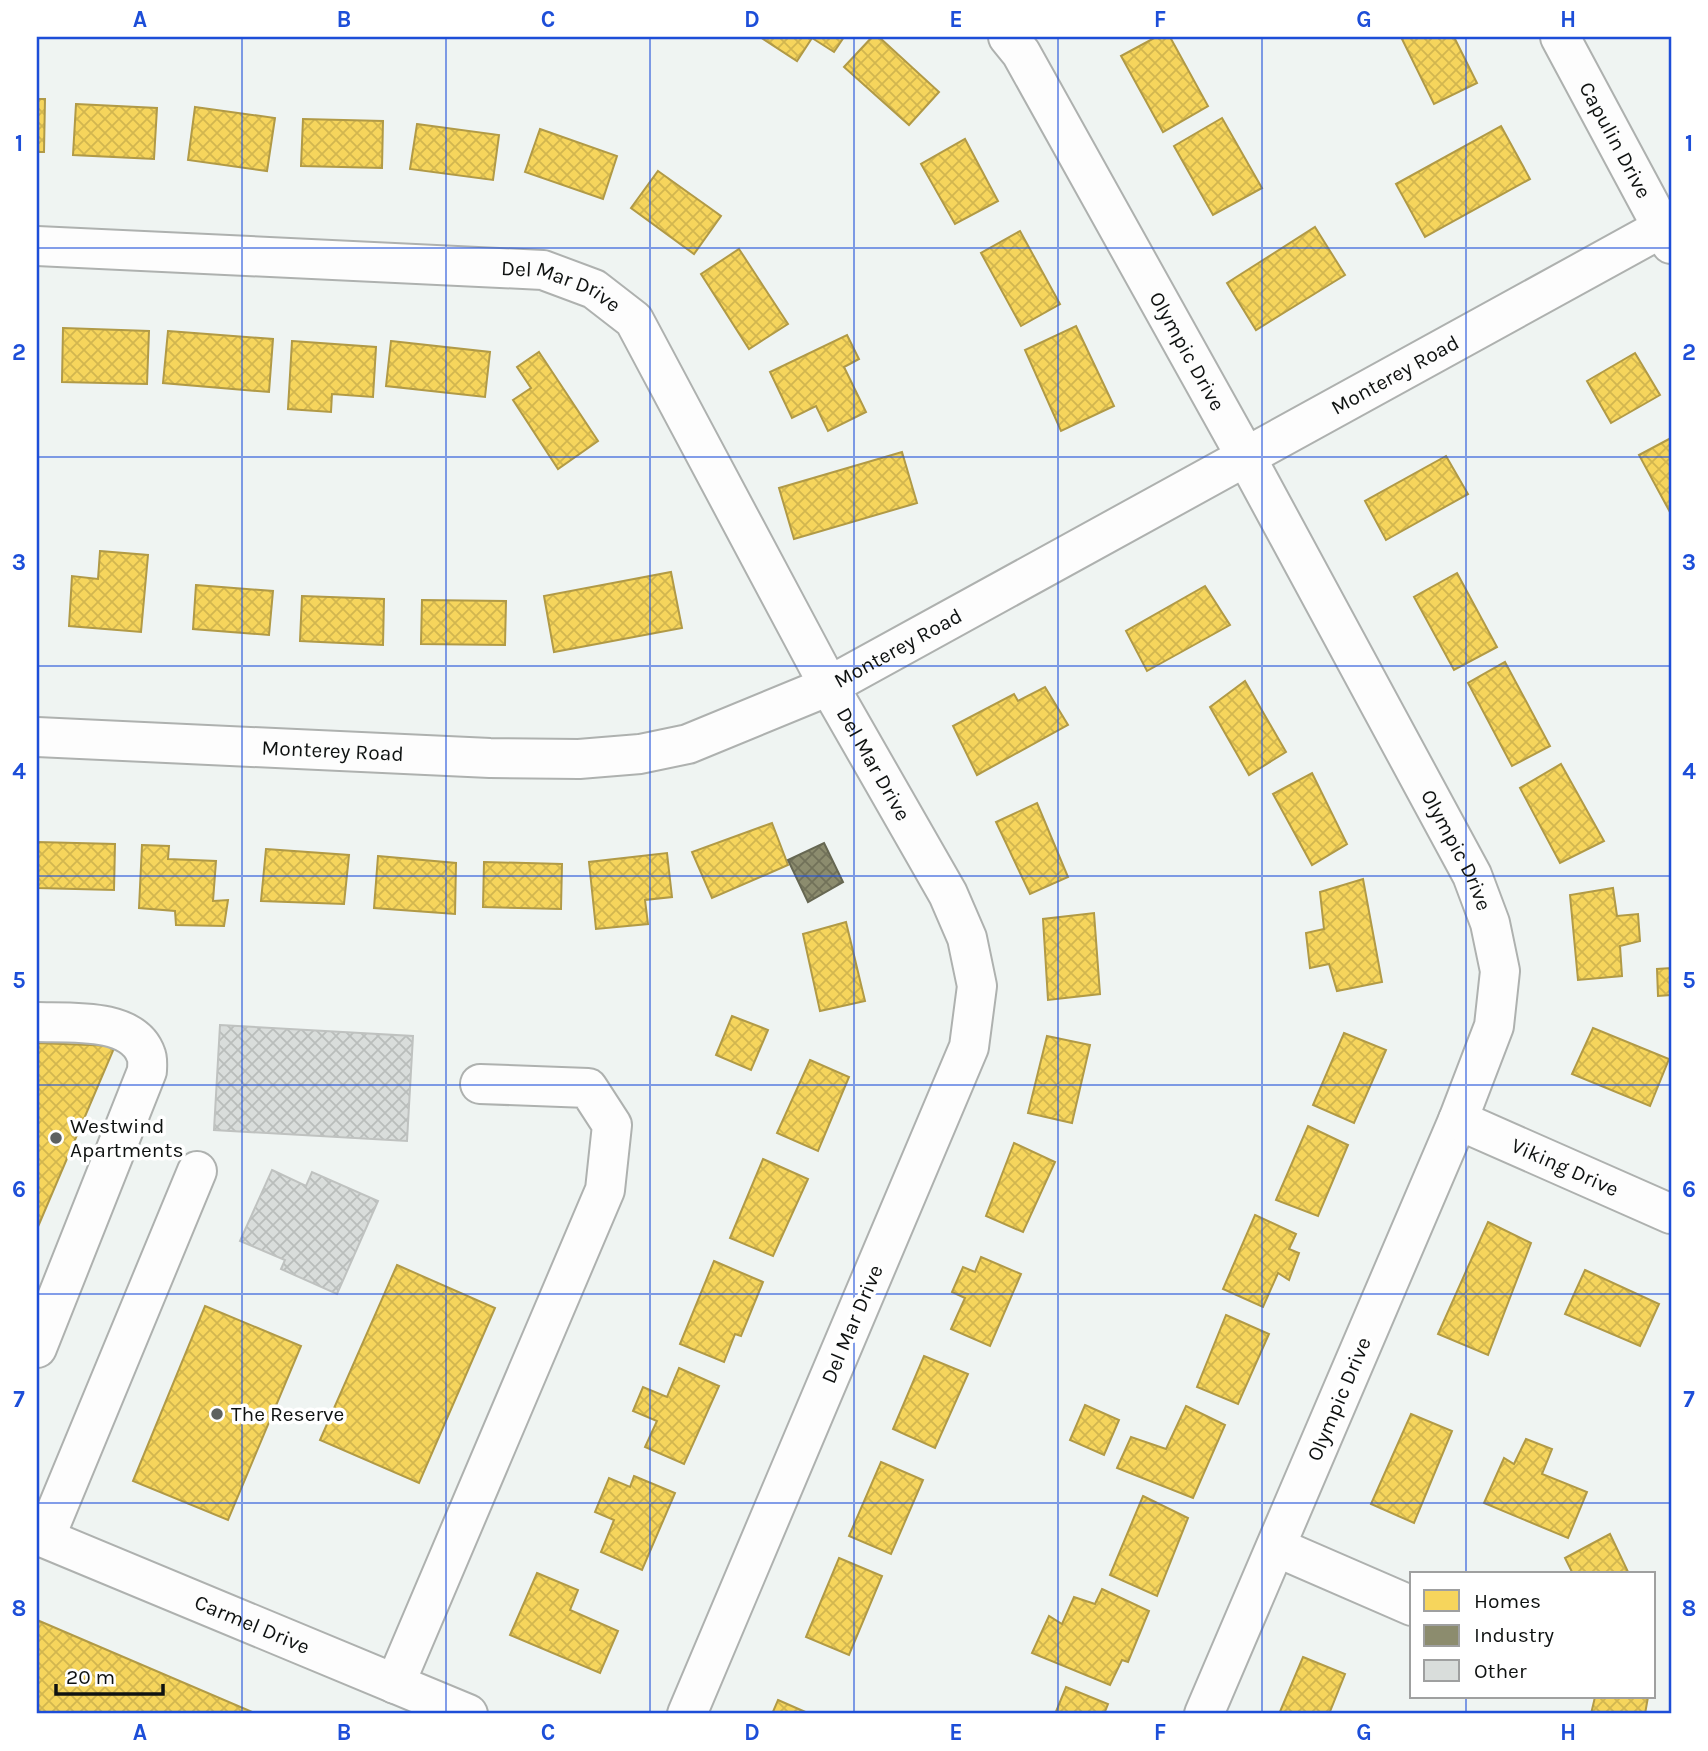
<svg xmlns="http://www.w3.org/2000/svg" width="1708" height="1751" viewBox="0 0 1708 1751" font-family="Karla,sans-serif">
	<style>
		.homes { fill: url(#homes-cross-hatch); stroke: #b19a46; stroke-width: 2 }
		.industry { fill: url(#industry-cross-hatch); stroke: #666752; stroke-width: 2 }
		.building { fill: url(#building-cross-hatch); stroke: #bfc2c0; stroke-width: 2 }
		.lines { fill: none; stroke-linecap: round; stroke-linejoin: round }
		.minor-casing { stroke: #aeb1af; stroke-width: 42 }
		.minor { stroke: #fdfdfd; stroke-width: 38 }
		.grid { fill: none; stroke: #1d4ed8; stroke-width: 2; stroke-opacity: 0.55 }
		.poi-dot { fill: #5d6160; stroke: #fff; stroke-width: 2.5 }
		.labels { text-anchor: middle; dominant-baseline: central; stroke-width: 7; stroke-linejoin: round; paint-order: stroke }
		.street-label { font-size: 21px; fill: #0f1211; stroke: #fff }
		.poi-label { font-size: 21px; fill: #0f1211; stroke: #fff; text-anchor: start }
		.neatline { fill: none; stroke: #1d4ed8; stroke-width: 2.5 }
		.grid-label { font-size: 23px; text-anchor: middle; font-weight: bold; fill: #1d4ed8 }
	</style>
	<defs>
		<pattern id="homes-cross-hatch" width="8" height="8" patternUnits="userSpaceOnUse" patternTransform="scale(1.75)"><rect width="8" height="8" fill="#f6d55c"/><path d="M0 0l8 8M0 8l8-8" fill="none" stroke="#d2b64f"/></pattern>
		<pattern id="industry-cross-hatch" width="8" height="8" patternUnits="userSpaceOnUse" patternTransform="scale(1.75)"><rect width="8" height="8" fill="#8c8c6e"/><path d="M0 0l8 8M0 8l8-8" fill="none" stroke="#717159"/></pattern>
		<pattern id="building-cross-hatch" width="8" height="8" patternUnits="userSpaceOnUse" patternTransform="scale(1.75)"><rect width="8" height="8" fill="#d9dddb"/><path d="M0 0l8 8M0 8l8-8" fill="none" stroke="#b9bdbb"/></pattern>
	</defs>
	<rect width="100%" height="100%" fill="#eff4f2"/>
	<!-- homes -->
	<g class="homes">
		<path d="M 760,37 L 844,37 L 834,52 L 812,38 L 797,61 Z"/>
		<path d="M 872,37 L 879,37 L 939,92 L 909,125 L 844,67 Z"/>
		<path d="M 1156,37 L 1170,37 L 1208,106 L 1163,132 L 1121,56 Z"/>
		<path d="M 1401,37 L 1454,37 L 1477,83 L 1434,104 Z"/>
		<path d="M 37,99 L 45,99 L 44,152 L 37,152 Z"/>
		<path d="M 76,104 L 157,108 L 154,159 L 73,155 Z"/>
		<path d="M 195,107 L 275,118 L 267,171 L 188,160 Z"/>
		<path d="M 1222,118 L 1262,188 L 1213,215 L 1174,146 Z"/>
		<path d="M 303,119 L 383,121 L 382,168 L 301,166 Z"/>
		<path d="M 417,124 L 499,135 L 493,180 L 410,169 Z"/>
		<path d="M 1501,126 L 1530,179 L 1425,237 L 1396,184 Z"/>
		<path d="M 540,129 L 617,156 L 603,199 L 525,172 Z"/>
		<path d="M 965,139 L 998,201 L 955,224 L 921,164 Z"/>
		<path d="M 658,171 L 721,216 L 694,254 L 631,208 Z"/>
		<path d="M 1315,227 L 1345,275 L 1256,330 L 1227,283 Z"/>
		<path d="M 1020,231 L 1060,304 L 1021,326 L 981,253 Z"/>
		<path d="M 739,249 L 788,324 L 749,349 L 701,274 Z"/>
		<path d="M 1076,326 L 1114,406 L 1061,431 L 1025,350 Z"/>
		<path d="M 63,328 L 149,331 L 147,384 L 62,382 Z"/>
		<path d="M 168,331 L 273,339 L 269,392 L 163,383 Z"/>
		<path d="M 847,335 L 859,359 L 844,367 L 866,412 L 828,431 L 816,406 L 792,418 L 770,372 Z"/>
		<path d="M 292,341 L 376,347 L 373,397 L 332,394 L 331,412 L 288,409 Z"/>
		<path d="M 391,341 L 490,352 L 485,397 L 386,386 Z"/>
		<path d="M 539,352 L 598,441 L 558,469 L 513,400 L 531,388 L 517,367 Z"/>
		<path d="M 1635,353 L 1660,395 L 1611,423 L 1587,381 Z"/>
		<path d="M 1671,438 L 1671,514 L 1639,455 Z"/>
		<path d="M 902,452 L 917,503 L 794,539 L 779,488 Z"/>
		<path d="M 1446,456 L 1468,494 L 1386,540 L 1365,501 Z"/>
		<path d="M 100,551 L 148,555 L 141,632 L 69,626 L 72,576 L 98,579 Z"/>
		<path d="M 671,572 L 682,628 L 554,652 L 544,596 Z"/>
		<path d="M 1457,573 L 1497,647 L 1454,670 L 1414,597 Z"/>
		<path d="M 196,585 L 273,591 L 269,635 L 193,629 Z"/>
		<path d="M 1205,586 L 1230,625 L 1147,671 L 1126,631 Z"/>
		<path d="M 302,596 L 384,599 L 383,645 L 300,641 Z"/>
		<path d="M 422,600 L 506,601 L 505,645 L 421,644 Z"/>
		<path d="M 1505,662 L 1550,746 L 1512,766 L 1468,683 Z"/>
		<path d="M 1245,681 L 1286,752 L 1249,775 L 1210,707 Z"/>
		<path d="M 1045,687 L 1068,725 L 977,775 L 953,726 L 1014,694 L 1018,701 Z"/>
		<path d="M 1561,764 L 1604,841 L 1560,863 L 1520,788 Z"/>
		<path d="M 1312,773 L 1347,844 L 1312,865 L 1273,794 Z"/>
		<path d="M 1037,803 L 1068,877 L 1030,894 L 996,822 Z"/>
		<path d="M 772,823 L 788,865 L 712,898 L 692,852 Z"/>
		<path d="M 37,842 L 115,844 L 114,890 L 37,888 Z"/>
		<path d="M 142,845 L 169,846 L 168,859 L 216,861 L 213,901 L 228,900 L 224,926 L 176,925 L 175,911 L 139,908 Z"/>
		<path d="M 266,849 L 349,855 L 344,904 L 261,901 Z"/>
		<path d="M 667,853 L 672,897 L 645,900 L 648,924 L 596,929 L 589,862 Z"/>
		<path d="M 378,856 L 456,863 L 455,914 L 374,908 Z"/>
		<path d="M 484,862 L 562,864 L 561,909 L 483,907 Z"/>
		<path d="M 1363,879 L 1382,982 L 1337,991 L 1329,964 L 1310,968 L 1306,933 L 1324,929 L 1320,892 Z"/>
		<path d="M 1613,888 L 1617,916 L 1638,914 L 1640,941 L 1620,946 L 1622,976 L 1578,980 L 1570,895 Z"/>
		<path d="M 1094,913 L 1100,994 L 1048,1000 L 1043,919 Z"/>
		<path d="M 846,922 L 865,1001 L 820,1011 L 803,934 Z"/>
		<path d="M 1671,968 L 1671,995 L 1658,996 L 1657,969 Z"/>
		<path d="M 732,1016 L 768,1030 L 751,1070 L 716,1055 Z"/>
		<path d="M 1593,1028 L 1669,1059 L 1650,1106 L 1572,1074 Z"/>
		<path d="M 1344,1033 L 1386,1050 L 1354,1123 L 1313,1105 Z"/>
		<path d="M 1047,1036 L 1090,1045 L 1072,1123 L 1028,1113 Z"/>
		<path d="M 37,1043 L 115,1046 L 37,1229 Z"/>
		<path d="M 810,1060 L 849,1077 L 818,1151 L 777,1133 Z"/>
		<path d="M 1308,1126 L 1348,1145 L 1318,1216 L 1276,1200 Z"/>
		<path d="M 1014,1143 L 1055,1162 L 1023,1232 L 986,1216 Z"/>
		<path d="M 763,1159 L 808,1179 L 773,1256 L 730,1238 Z"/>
		<path d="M 1255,1215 L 1296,1234 L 1289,1249 L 1299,1253 L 1289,1280 L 1278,1273 L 1263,1307 L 1223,1289 Z"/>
		<path d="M 1488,1222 L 1531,1243 L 1488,1355 L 1438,1334 Z"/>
		<path d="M 981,1257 L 1021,1274 L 990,1346 L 951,1329 L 965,1298 L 952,1292 L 963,1267 L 975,1272 Z"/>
		<path d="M 714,1261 L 763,1282 L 741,1336 L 735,1334 L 724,1362 L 680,1344 Z"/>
		<path d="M 397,1265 L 495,1308 L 419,1483 L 320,1440 Z"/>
		<path d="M 1585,1270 L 1659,1304 L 1640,1346 L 1565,1314 Z"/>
		<path d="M 205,1306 L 301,1346 L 228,1520 L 133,1481 Z"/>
		<path d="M 1226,1315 L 1269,1334 L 1238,1404 L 1197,1387 Z"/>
		<path d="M 924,1356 L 968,1374 L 935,1448 L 893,1429 Z"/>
		<path d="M 679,1368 L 719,1386 L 684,1464 L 645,1447 L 657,1421 L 633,1411 L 643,1387 L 667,1397 Z"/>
		<path d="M 1085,1405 L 1119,1420 L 1104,1455 L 1070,1440 Z"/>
		<path d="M 1186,1406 L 1225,1425 L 1193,1498 L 1117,1468 L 1131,1437 L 1166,1449 Z"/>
		<path d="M 1411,1414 L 1452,1431 L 1414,1523 L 1371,1504 Z"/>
		<path d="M 1526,1439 L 1552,1449 L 1542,1474 L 1587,1492 L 1568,1538 L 1484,1503 L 1504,1458 L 1514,1464 Z"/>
		<path d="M 881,1462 L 923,1480 L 891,1554 L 849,1536 Z"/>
		<path d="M 634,1476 L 675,1493 L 642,1570 L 601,1552 L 614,1520 L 595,1512 L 609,1478 L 630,1487 Z"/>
		<path d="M 1143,1496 L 1188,1518 L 1157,1596 L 1110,1575 Z"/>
		<path d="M 1610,1534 L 1629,1574 L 1573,1574 L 1565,1558 Z"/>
		<path d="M 839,1558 L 882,1576 L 849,1655 L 806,1637 Z"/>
		<path d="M 537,1573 L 578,1590 L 570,1610 L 618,1631 L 600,1673 L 510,1635 Z"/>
		<path d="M 1102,1589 L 1149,1611 L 1128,1662 L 1122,1660 L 1110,1685 L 1032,1653 L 1049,1616 L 1062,1624 L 1074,1597 L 1095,1604 Z"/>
		<path d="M 37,1620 L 257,1714 L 37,1714 Z"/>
		<path d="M 1303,1657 L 1345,1674 L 1329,1714 L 1279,1714 Z"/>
		<path d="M 1066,1687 L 1108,1704 L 1104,1714 L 1055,1714 Z"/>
		<path d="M 1595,1697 L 1648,1697 L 1645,1714 L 1591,1714 Z"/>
		<path d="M 778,1700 L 810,1714 L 772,1714 Z"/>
	</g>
	<!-- industry -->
	<path class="industry" d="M 824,843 L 843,882 L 808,902 L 788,860 Z"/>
	<!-- building -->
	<g class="building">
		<path d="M 220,1025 L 413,1036 L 407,1141 L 214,1130 Z"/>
		<path d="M 272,1170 L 306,1186 L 312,1172 L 378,1201 L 337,1294 L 281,1269 L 285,1260 L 240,1241 Z"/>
	</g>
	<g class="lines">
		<!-- minor casing -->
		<g class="minor-casing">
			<g id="minor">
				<path id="s1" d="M 1008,37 L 1021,53 L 1246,457 L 1472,875 L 1490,923 L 1500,971 L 1494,1026 L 1458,1120 L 1204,1714"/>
				<path id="s2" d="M 1560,37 L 1671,244"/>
				<path id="s3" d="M 37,246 L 543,270 L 594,289 L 634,320 L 829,686 L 948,894 L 967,938 L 977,986 L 969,1047 L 687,1714"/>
				<path id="s4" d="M 37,737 L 490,758 L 579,759 L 640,754 L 688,744 L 829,686 L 1671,223"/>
				<path d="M 37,1022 C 68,1023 133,1017 146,1055 C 148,1059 147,1067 147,1071 L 37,1348"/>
				<path id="s5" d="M 1458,1120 L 1671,1214"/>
				<path id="s6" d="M 37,1535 L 468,1714"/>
				<path d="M 45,1538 L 197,1171"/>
				<path d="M 1276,1547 L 1412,1606"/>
				<path d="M 395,1684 L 605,1190 L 612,1125 L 588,1088 L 480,1084"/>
			</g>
		</g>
		<!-- minor -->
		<use href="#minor" class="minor"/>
	</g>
	<!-- grid -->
	<path class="grid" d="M 242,37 L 242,1714M 446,37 L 446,1714M 650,37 L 650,1714M 854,37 L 854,1714M 1058,37 L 1058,1714M 1262,37 L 1262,1714M 1466,37 L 1466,1574M 37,248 L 1671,248M 37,457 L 1671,457M 37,666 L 1671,666M 37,876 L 1671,876M 37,1085 L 1671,1085M 37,1294 L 1671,1294M 37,1503 L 1671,1503M 1466,1697 L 1466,1714"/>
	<!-- markers -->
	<g class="poi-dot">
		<circle cx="56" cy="1138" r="7"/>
		<circle cx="217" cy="1414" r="7"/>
	</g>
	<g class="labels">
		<!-- street labels -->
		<g class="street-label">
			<text stroke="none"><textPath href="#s2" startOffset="117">Capulin Drive</textPath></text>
			<text stroke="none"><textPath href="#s3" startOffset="528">Del Mar Drive</textPath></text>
			<text stroke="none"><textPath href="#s1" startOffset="362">Olympic Drive</textPath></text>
			<text stroke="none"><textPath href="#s4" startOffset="1451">Monterey Road</textPath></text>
			<text stroke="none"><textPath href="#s4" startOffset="884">Monterey Road</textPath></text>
			<text stroke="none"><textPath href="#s4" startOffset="296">Monterey Road</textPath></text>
			<text stroke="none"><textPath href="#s3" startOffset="1116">Del Mar Drive</textPath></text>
			<text stroke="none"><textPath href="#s1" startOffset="929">Olympic Drive</textPath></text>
			<text stroke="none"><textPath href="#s5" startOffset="117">Viking Drive</textPath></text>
			<text transform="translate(852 1324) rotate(-67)">Del Mar Drive</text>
			<text transform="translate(1339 1399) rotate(-67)">Olympic Drive</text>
			<text stroke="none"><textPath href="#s6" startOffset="233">Carmel Drive</textPath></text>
		</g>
		<!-- poi labels -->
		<g class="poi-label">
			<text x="70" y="1126">Westwind<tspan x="70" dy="24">Apartments</tspan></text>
			<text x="231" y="1414">The Reserve</text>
		</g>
	</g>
	<!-- border -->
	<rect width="1708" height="1751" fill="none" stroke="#ffffff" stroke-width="77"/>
	<!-- legend -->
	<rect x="1410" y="1572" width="245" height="126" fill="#ffffff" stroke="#9fa0a0" stroke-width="2"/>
	<rect x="1424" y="1590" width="35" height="21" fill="#f6d55c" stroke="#9fa0a0" stroke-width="2"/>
	<text x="1474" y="1608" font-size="21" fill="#0f1211">Homes</text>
	<rect x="1424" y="1625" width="35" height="21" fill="#8c8c6e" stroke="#9fa0a0" stroke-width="2"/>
	<text x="1474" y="1642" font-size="21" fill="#0f1211">Industry</text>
	<rect x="1424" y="1660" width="35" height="21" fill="#d9dddb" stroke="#9fa0a0" stroke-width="2"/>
	<text x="1474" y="1678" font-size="21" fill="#0f1211">Other</text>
	<!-- scale -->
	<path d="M56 1684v10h107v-10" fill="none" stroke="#0f1211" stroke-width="3.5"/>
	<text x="66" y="1684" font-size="21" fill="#0f1211" stroke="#ffffff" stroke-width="5" paint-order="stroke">20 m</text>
	<rect x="38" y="38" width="1632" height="1674" class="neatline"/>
	<g class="grid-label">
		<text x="140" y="27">A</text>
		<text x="344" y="27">B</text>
		<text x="548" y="27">C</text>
		<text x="752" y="27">D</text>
		<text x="956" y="27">E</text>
		<text x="1160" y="27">F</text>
		<text x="1364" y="27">G</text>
		<text x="1568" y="27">H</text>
		<text x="19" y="151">1</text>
		<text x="1689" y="151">1</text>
		<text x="19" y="360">2</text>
		<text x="1689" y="360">2</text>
		<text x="19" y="570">3</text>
		<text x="1689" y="570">3</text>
		<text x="19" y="779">4</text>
		<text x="1689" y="779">4</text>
		<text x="19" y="988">5</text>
		<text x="1689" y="988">5</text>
		<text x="19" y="1197">6</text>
		<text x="1689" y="1197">6</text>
		<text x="19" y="1407">7</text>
		<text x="1689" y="1407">7</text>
		<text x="19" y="1616">8</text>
		<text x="1689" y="1616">8</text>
		<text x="140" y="1740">A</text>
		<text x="344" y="1740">B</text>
		<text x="548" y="1740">C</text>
		<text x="752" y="1740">D</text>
		<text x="956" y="1740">E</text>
		<text x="1160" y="1740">F</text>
		<text x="1364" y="1740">G</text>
		<text x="1568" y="1740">H</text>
	</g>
</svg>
